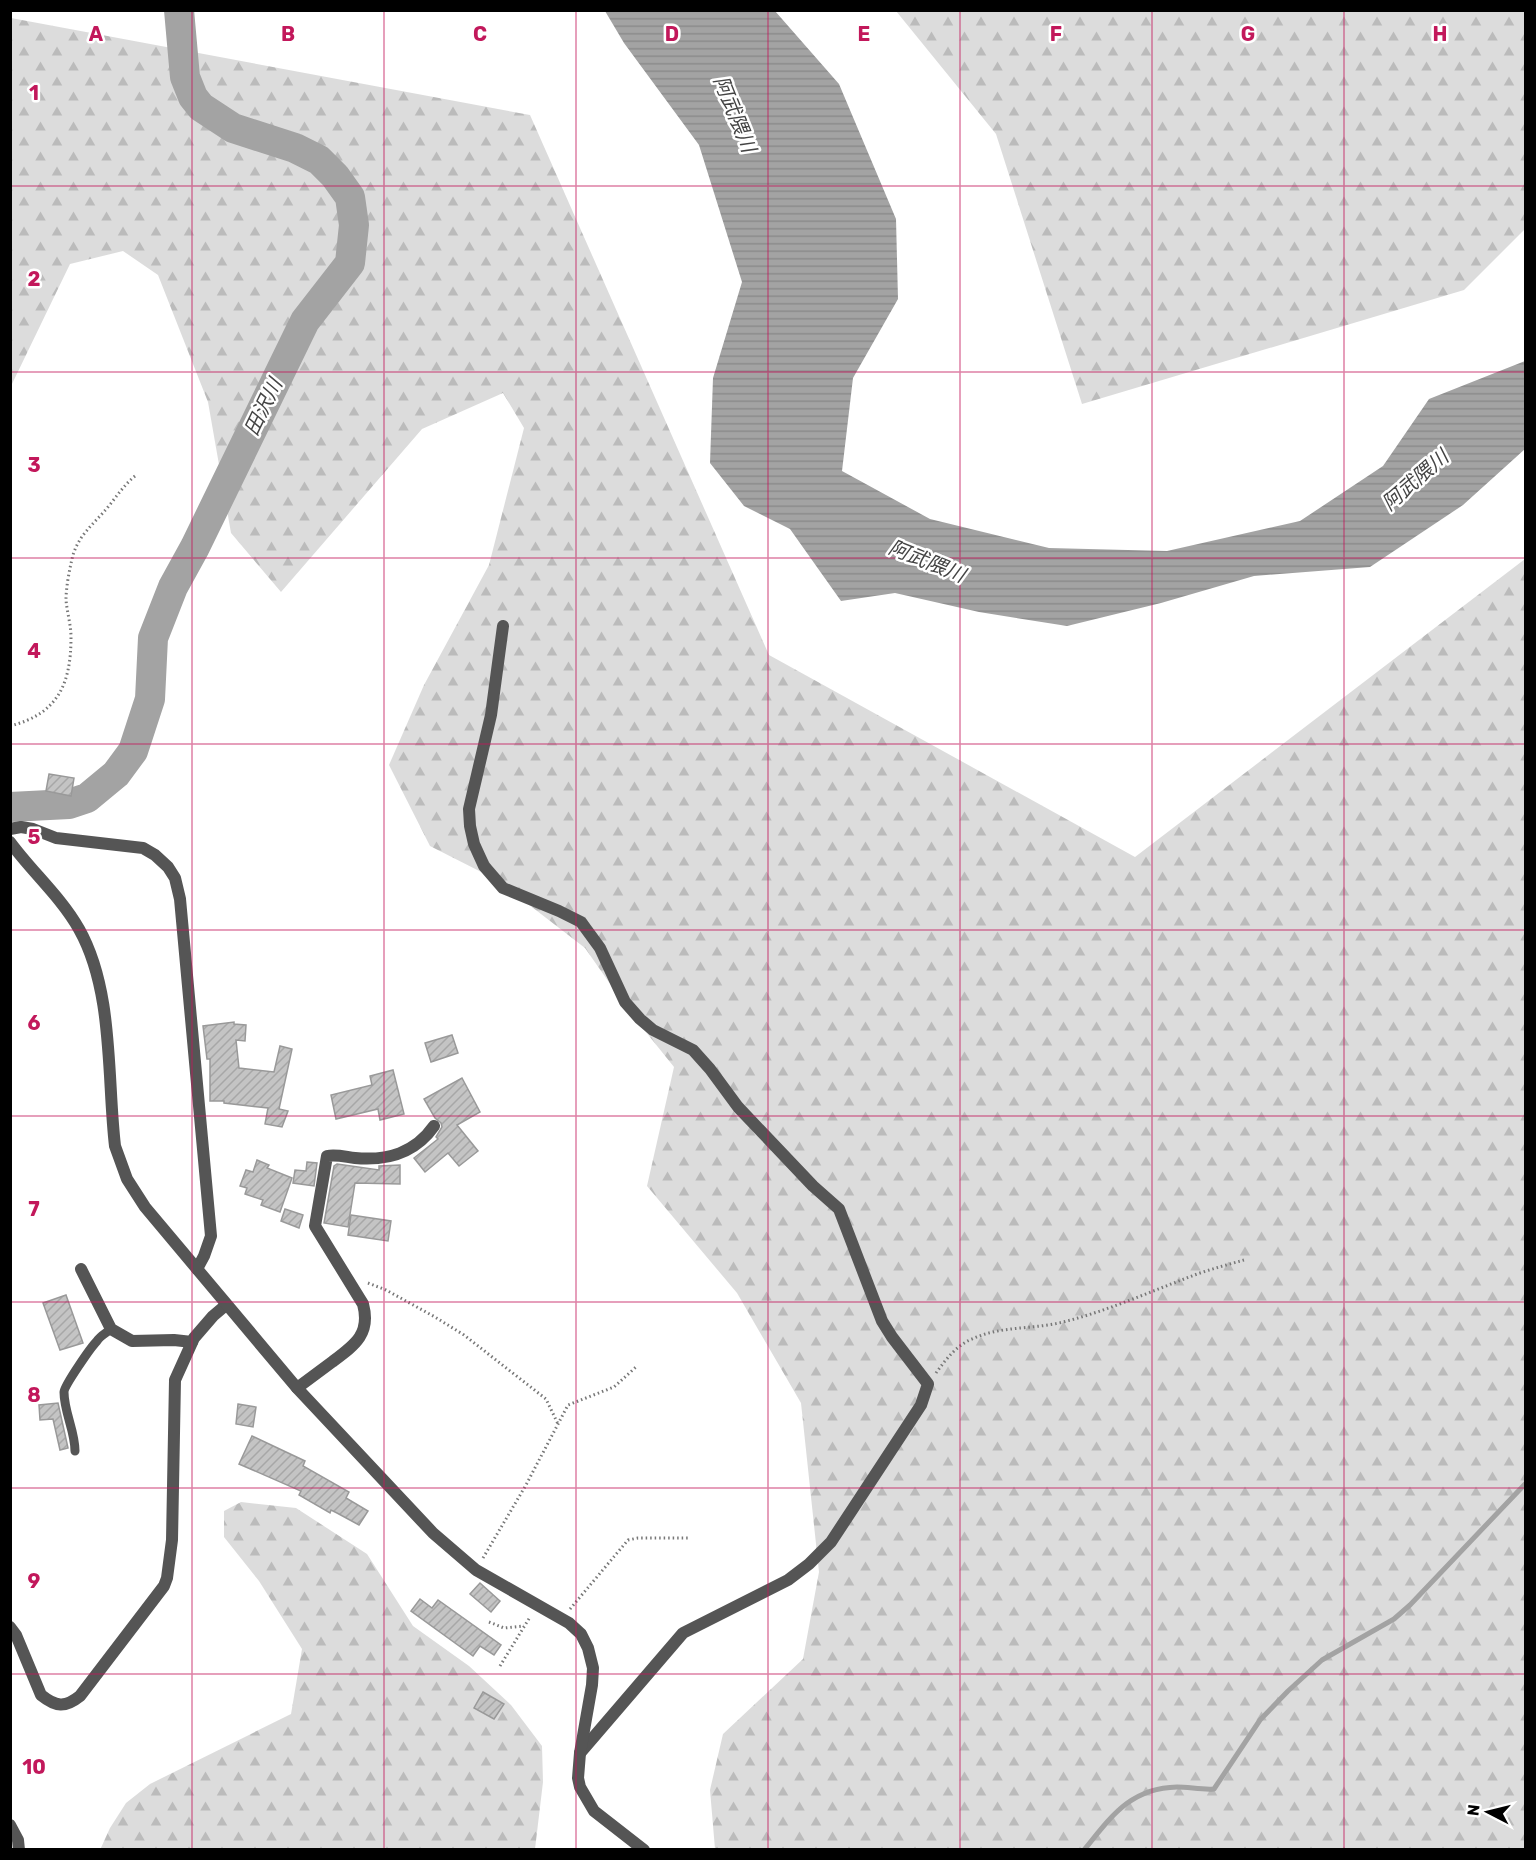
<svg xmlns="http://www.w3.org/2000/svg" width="1536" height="1860" viewBox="0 0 1536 1860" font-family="Rubik,'Noto Sans JP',sans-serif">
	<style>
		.forest { fill: url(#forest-firs) }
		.water { fill: url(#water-rules) }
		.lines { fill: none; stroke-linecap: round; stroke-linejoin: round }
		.stream { stroke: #a3a3a3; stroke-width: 5 }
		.river { stroke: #a3a3a3; stroke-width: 30 }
		.building { fill: url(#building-hatch); stroke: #999; stroke-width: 1.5 }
		.path { stroke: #777; stroke-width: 3; stroke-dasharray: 1.5 3; stroke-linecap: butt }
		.service { stroke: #555; stroke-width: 9 }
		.minor { stroke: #555; stroke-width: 12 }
		.tertiary { stroke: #555; stroke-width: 12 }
		.grid { fill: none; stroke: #c2185b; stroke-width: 1.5; stroke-opacity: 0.55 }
		.labels { text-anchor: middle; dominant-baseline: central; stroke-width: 5; stroke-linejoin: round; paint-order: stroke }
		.water-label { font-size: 20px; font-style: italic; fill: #444; stroke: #fff }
		.grid-label { font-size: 20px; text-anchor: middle; font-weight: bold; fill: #c2185b; stroke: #fff; stroke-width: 5; stroke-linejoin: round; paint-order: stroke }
	</style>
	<defs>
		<pattern id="forest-firs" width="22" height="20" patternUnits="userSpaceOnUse" patternTransform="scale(1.5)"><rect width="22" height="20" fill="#dcdcdc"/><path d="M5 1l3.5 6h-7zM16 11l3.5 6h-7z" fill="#bbb"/></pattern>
		<pattern id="water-rules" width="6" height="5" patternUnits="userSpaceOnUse" patternTransform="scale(1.5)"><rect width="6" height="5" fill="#a3a3a3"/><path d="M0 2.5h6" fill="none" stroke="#8b8b8b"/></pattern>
		<pattern id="building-hatch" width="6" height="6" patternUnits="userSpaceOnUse" patternTransform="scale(1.5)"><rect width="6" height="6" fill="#c4c4c4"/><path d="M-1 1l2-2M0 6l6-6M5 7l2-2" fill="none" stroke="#a7a7a7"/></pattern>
	</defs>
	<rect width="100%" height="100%" fill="#fff"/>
	<!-- forest -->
	<g class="forest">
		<path d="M 896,11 L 1525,11 L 1525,229 L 1464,290 L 1082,404 L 996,134 Z"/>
		<path d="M 11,18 L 530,115 L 769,655 L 1135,857 L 1525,559 L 1525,1849 L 715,1849 L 710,1790 L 723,1734 L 803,1659 L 819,1572 L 801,1403 L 737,1293 L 647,1186 L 674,1067 L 629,1011 L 585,948 L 497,880 L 430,846 L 389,765 L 424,685 L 489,565 L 524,428 L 503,393 L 422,429 L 281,592 L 231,533 L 208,402 L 158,275 L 123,251 L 70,264 L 11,386 Z"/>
		<path d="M 241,1502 L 296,1508 L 367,1554 L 413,1626 L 469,1666 L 511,1705 L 542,1746 L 543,1782 L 535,1849 L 100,1850 L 110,1828 L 126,1803 L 150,1784 L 291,1714 L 302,1649 L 259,1581 L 224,1537 L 224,1511 Z"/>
	</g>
	<!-- water -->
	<path class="water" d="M 605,11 L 775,11 L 839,84 L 896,219 L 898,299 L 853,378 L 842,471 L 930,519 L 1049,548 L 1167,551 L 1300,521 L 1383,466 L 1429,399 L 1525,361 L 1525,449 L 1463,505 L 1370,567 L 1254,576 L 1161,603 L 1067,626 L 979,612 L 895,593 L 841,601 L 790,529 L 744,506 L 710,463 L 713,378 L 742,282 L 699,145 L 624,43 Z"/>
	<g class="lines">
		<!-- stream -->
		<path class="stream" d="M 1084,1850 C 1111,1817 1130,1788 1177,1787 C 1189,1787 1202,1790 1214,1789 L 1260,1720 L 1288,1691 L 1322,1660 L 1394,1619 L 1410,1605 L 1526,1483"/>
		<!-- river -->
		<path class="river" d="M 10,807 L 69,804 L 87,798 L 116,774 L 133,751 L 150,699 L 153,638 L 173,587 L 195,547 L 305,321 L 350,263 L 354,225 L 350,197 L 335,176 L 319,160 L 295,148 L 233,128 L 201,107 L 193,97 L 185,77 L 179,10"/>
	</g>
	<!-- building -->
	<g class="building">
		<path d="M 49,774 L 74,778 L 71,796 L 46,791 Z"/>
		<path d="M 234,1022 L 234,1024 L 246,1025 L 245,1041 L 236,1040 L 239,1068 L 274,1072 L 280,1046 L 292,1049 L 279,1109 L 288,1111 L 282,1127 L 265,1124 L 268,1108 L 224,1103 L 224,1101 L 210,1101 L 210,1059 L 207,1059 L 203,1026 Z"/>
		<path d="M 452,1035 L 458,1053 L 431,1062 L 425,1043 Z"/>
		<path d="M 393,1070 L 404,1114 L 380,1120 L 378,1109 L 336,1119 L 331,1095 L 372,1085 L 370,1076 Z"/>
		<path d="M 462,1078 L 480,1112 L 457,1125 L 478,1151 L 459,1166 L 448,1153 L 425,1172 L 414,1158 L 438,1139 L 436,1137 L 442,1127 L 441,1123 L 435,1118 L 424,1099 Z"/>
		<path d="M 257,1160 L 269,1165 L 267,1168 L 292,1178 L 280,1212 L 261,1205 L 263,1200 L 245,1194 L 247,1188 L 240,1186 L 246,1170 L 253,1172 Z"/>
		<path d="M 307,1162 L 317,1163 L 314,1186 L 293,1183 L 295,1170 L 306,1171 Z"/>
		<path d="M 337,1164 L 379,1170 L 379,1166 L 400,1165 L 400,1184 L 355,1183 L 348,1227 L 324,1223 L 334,1166 Z"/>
		<path d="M 285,1209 L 303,1215 L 299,1228 L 281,1221 Z"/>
		<path d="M 351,1215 L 391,1221 L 388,1241 L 348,1235 Z"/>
		<path d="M 66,1295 L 83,1343 L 60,1350 L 43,1303 Z"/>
		<path d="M 58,1403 L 68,1448 L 60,1450 L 53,1419 L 40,1420 L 39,1405 Z"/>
		<path d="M 238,1404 L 256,1407 L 253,1427 L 236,1424 Z"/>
		<path d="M 252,1436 L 305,1461 L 303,1466 L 349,1492 L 346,1498 L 368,1511 L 359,1525 L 337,1513 L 331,1510 L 330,1513 L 299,1495 L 301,1491 L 239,1464 Z"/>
		<path d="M 480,1583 L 500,1601 L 491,1612 L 470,1594 Z"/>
		<path d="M 420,1599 L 432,1608 L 438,1600 L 501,1645 L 494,1655 L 480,1646 L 473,1656 L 411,1611 Z"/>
		<path d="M 483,1692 L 504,1704 L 494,1719 L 474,1708 Z"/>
	</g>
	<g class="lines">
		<!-- path -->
		<g class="path">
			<path d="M 10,726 C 58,714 71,684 71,637 C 71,625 67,612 66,600 C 66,588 69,572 72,559 C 77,536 94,524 108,507 C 117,496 124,485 135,476"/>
			<path d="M 368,1283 L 386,1290 L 435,1317 L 464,1335 L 546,1399 L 558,1424"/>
			<path d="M 936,1373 C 946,1359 957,1345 972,1339 C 1002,1325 1036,1330 1067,1321 C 1113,1309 1156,1289 1200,1273 C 1215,1268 1230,1264 1244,1260"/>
			<path d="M 483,1558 L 526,1485 L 568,1405 L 614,1387 L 636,1367"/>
			<path d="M 570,1609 L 628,1540 L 638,1538 L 690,1538"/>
			<path d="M 489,1622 L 504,1628 L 524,1626"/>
			<path d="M 500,1666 L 530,1617"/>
		</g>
		<!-- service -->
		<path class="service" d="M 75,1451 C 75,1431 64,1412 64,1392 C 64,1386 91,1347 97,1341 C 100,1336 106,1333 111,1329"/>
		<!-- minor -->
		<g class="minor">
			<path d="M 503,626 L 491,715 L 469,809 L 470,826 L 474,844 L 484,866 L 503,888 L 559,911 L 581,922 L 600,948 L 625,1002 L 640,1019 L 653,1030 L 693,1050 L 710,1069 L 738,1107 L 813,1186 L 839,1209 L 882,1321 L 892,1337 L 928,1384 L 921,1405 L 831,1542 L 809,1564 L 788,1580 L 683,1633 L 580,1753"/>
			<path d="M 10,829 L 21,827 L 33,829 L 56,838 L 143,848 L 155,855 L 168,867 L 175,878 L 180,899 L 211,1236 L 204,1256 L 197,1269"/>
			<path d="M 81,1269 L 111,1329 L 132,1341 L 174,1340 L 192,1342"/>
			<path d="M 297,1388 C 309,1379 320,1371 332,1362 C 355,1345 371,1334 363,1304 L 315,1226 L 327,1156 C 336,1154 346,1157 355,1158 C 388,1161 415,1153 434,1126"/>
			<path d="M 10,1627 L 16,1635 L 41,1695 C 56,1707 65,1708 80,1696 L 164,1586 L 167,1578 L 172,1540 L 175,1380 L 194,1338 L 213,1316 L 226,1305"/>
			<path d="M 10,1825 L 18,1840 L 19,1850"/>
		</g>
		<!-- tertiary -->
		<path class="tertiary" d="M 10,842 C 32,872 61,897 79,929 C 114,991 107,1078 115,1146 L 127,1179 L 145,1207 L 297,1388 L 433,1533 L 476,1570 L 569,1623 L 581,1634 L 588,1648 L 593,1668 L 592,1685 L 580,1753 L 578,1778 L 580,1787 L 594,1811 L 644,1850"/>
	</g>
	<!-- grid -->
	<path class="grid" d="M 192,10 L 192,1850M 384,10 L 384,1850M 576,10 L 576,1850M 768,10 L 768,1850M 960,10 L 960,1850M 1152,10 L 1152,1850M 1344,10 L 1344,1850M 10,186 L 1526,186M 10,372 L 1526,372M 10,558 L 1526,558M 10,744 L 1526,744M 10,930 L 1526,930M 10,1116 L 1526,1116M 10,1302 L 1526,1302M 10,1488 L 1526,1488M 10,1674 L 1526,1674"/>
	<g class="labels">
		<!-- water labels -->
		<g class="water-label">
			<text transform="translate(735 114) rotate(68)">阿武隈川</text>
			<text transform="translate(263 407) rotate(-64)">田沢川</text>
			<text transform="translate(1415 480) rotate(-41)">阿武隈川</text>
			<text transform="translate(927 561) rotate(22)">阿武隈川</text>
		</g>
	</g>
	<g class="grid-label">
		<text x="96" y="41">A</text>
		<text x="288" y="41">B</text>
		<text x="480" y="41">C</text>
		<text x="672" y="41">D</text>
		<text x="864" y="41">E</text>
		<text x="1056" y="41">F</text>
		<text x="1248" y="41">G</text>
		<text x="1440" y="41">H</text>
		<text x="34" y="100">1</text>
		<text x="34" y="286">2</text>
		<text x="34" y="472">3</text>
		<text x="34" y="658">4</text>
		<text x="34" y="844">5</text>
		<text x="34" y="1030">6</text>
		<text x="34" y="1216">7</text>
		<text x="34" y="1402">8</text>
		<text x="34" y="1588">9</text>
		<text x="34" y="1774">10</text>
	</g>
	<!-- border -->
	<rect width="1536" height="1860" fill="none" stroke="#000000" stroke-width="24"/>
	<!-- north arrow -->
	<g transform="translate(1488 1812) rotate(277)" stroke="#ffffff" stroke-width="4.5" paint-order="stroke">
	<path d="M0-4.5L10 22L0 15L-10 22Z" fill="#000000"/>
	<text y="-9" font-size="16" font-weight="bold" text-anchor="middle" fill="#000000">N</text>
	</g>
</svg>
